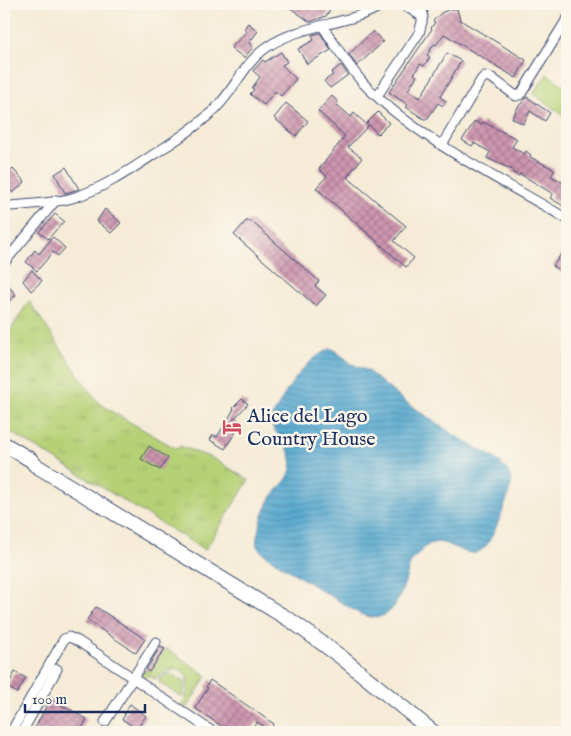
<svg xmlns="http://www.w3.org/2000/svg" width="571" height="736" viewBox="0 0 571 736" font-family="'IM FELL English',serif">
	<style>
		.grass { fill: url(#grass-tufts); stroke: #68806a }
		.pitch { fill: #b6d075; stroke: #68806a }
		.water { fill: url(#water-rules); stroke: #366a96 }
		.building { fill: url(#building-cross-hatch) }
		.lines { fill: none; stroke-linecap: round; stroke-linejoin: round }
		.street-casing { stroke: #3c4b70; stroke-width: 11 }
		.secondary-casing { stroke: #3c4b70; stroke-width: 16 }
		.street { stroke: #fff; stroke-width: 9 }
		.secondary { stroke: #fff; stroke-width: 14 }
		.labels { text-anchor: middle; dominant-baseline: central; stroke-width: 5; stroke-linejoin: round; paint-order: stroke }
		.poi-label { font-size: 20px; fill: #1b2f5e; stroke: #fbf7ec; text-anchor: start }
	</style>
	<defs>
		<pattern id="grass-tufts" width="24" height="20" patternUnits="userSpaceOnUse" patternTransform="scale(1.25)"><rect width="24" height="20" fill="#b6d075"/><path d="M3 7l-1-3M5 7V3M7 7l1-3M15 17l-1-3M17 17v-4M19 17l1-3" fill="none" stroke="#9cb368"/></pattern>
		<pattern id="water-rules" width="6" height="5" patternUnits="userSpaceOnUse" patternTransform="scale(1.25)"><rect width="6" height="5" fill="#52a6ce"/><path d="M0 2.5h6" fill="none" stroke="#4388aa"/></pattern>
		<pattern id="building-cross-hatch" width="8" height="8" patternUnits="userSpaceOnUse" patternTransform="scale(1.25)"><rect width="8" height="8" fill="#cf97b0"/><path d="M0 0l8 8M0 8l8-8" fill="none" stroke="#a77c92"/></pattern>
	</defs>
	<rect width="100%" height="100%" fill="#fbf7ec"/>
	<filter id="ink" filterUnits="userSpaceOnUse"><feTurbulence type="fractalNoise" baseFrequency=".02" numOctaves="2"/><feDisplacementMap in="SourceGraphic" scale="10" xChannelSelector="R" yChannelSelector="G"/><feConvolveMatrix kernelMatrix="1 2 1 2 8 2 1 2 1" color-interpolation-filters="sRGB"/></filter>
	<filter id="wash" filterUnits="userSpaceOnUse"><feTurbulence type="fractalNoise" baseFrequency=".0096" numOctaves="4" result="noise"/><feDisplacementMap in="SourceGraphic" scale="20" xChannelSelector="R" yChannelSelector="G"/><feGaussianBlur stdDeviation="1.12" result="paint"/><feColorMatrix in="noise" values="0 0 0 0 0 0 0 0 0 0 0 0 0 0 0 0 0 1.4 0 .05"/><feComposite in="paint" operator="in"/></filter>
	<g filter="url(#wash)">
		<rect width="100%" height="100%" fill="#f5ebd6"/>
		<!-- grass -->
		<g class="grass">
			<path d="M 29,301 L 84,383 L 98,402 L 114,413 L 177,449 L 180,446 L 212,458 L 249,480 L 205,550 L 4,428 L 4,340 Z"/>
			<path d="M 166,648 L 207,676 L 186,708 L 182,705 C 185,701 186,697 187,691 C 191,662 171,668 155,679 L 148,675 L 144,679 L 139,675 L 144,669 L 149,672 Z"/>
			<path d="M 172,673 L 177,678 L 185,682 L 183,696 L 181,697 L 159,682 L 160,678 Z"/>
		</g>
		<!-- pitch -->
		<path class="pitch" d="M 547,74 L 567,88 L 567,118 L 533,94 Z"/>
		<!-- water -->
		<path class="water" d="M 329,349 L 333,349 L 352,364 L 368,371 L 403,400 L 454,435 L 496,459 L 507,470 L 512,480 C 510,494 494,537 485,547 C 482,550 476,554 472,553 C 455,552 442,534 425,547 C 423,549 410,562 410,564 C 405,579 400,610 382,616 C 375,619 366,616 360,614 L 274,561 C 269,557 260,552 257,546 C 254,537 267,502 273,495 C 282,485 294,475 291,459 C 289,445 277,435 270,423 L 272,417 C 285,392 302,362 329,349 Z"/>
		<g id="blocks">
			<!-- building -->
			<g class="building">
				<path d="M 285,4 L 334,4 L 326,16 L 310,22 Z"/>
				<path d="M 450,9 L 457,9 L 460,20 L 526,60 L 516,78 L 444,34 L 436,45 L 434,44 L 427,55 L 430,57 L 424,66 L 420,64 L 414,74 L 417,76 L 408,90 L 420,98 L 447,53 L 461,61 L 440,97 L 446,101 L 443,106 L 438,103 L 427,119 L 424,119 L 406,107 L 408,105 L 389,92 L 432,29 L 431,28 L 435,22 L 433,21 L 441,13 Z"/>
				<path d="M 248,23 L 258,31 L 249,43 L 253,47 L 244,58 L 231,48 L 247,31 L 244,29 Z"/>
				<path d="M 373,31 L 383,42 L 357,66 L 349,54 Z"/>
				<path d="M 320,33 L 331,50 L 307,64 L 298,49 L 314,40 L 312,35 Z"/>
				<path d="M 281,52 L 287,62 L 282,65 L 296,79 L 281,96 L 275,91 L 264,105 L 250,94 L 254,90 L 252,88 L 260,77 L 253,71 L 263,60 L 265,62 Z"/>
				<path d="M 341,65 L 348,75 L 330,88 L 324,81 L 333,75 L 331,73 Z"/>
				<path d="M 332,96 L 338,102 L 336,104 L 351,117 L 354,113 L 368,126 L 348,147 L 362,158 L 347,177 L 406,226 L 394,241 L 414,258 L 406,267 L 316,188 L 327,176 L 319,169 L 345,136 L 318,111 Z"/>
				<path d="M 527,97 L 550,113 L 545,121 L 530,111 L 523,124 L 512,118 L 518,107 Z"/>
				<path d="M 286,103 L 308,121 L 296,136 L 274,118 Z"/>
				<path d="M 378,112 L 389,123 L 378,134 L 367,123 Z"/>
				<path d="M 475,121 L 481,125 L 483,122 L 517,139 L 512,147 L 524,154 L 526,151 L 531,155 L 530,157 L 555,170 L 551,176 L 567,185 L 567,208 L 550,198 L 553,194 L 532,181 L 520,174 L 519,176 L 512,172 L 513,170 L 487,158 L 490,152 L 474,143 L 472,146 L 462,140 Z"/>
				<path d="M 66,167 L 79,189 L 65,193 L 55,174 Z"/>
				<path d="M 13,169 L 25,182 L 13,193 L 4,183 L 4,177 Z"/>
				<path d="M 105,209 L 121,223 L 111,233 L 97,221 Z"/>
				<path d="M 55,214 L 64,221 L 48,239 L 39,232 Z"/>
				<path d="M 246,221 L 251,221 L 319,281 L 315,286 L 326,295 L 316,306 L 234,235 Z"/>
				<path d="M 53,237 L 65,248 L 58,256 L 53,252 L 37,271 L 26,262 L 35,250 L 39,254 Z"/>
				<path d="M 567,246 L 567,277 L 553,266 Z"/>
				<path d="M 32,270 L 42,281 L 31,291 L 23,281 Z"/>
				<path d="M 4,280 L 16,295 L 4,305 Z"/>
				<path d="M 242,399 L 248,404 L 233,420 L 240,425 L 225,449 L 210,440 L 213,435 L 217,437 L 234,409 L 233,408 Z"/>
				<path d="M 149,446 L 168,458 L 160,470 L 141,459 Z"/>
				<path d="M 96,607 L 145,639 L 136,653 L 87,620 Z"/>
				<path d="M 160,647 L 165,649 L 149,672 L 146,670 Z"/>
				<path d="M 15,672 L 26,678 L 17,693 L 7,687 Z"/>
				<path d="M 210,680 L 274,724 L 270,730 L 257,722 L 250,732 L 230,732 L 195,708 L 208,688 L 206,687 Z"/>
				<path d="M 50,699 L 87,719 L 80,732 L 33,732 Z"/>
				<path d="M 130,704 L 146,716 L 137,729 L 122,719 L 125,715 L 124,714 Z"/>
			</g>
		</g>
	</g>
	<g filter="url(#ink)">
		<use href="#blocks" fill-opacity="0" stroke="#3c4b70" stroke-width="1"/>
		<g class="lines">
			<!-- street casing -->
			<g class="street-casing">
				<g id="street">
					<path d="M 402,4 L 423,17"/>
					<path d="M 322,25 C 335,45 348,66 364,84 C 417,139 502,180 567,219"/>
					<path d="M 377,96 L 419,33 L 422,22 L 423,4"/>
					<path d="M 442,145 L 481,80 L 485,76 L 492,78 L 516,96 L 521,94 L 567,19"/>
					<path d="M 4,207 C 25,204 52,204 72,198 C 105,188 133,168 162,149 C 181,137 200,124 216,108 C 235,89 244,63 267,47 C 302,23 349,26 384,4"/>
					<path d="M 4,263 L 56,200"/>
					<path d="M 105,722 L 156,642"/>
					<path d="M 11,732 L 59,648 L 64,639 L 69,637 L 78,641 L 213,732"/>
					<path d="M 22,732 L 57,669"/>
				</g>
			</g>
			<!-- secondary casing -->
			<g class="secondary-casing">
				<path id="secondary" d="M 4,444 L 31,460 L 35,465 L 293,622 L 341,657 L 433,732"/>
			</g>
			<!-- street -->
			<use href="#street" class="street"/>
			<!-- secondary -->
			<use href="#secondary" class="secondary"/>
		</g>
	</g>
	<!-- icons -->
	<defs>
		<g id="hotel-bare" transform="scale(1.5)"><path d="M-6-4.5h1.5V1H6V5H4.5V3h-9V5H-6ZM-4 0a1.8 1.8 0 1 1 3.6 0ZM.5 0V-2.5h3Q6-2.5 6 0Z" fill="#d1495b" stroke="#fbf7ec" stroke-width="2.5" paint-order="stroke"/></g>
	</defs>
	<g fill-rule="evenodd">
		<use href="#hotel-bare" x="232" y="427"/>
	</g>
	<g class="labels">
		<!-- poi labels -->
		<g class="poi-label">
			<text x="247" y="416">Alice del Lago<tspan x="247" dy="23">Country House</tspan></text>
		</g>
	</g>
	<!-- margin -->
	<rect width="571" height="736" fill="none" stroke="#fbf7ec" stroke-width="20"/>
	<!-- scale -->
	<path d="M25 704v8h120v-8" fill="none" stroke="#1b2f5e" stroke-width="2.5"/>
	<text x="32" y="704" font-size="15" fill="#1b2f5e" stroke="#fbf7ec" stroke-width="4" paint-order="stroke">100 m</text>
</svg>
